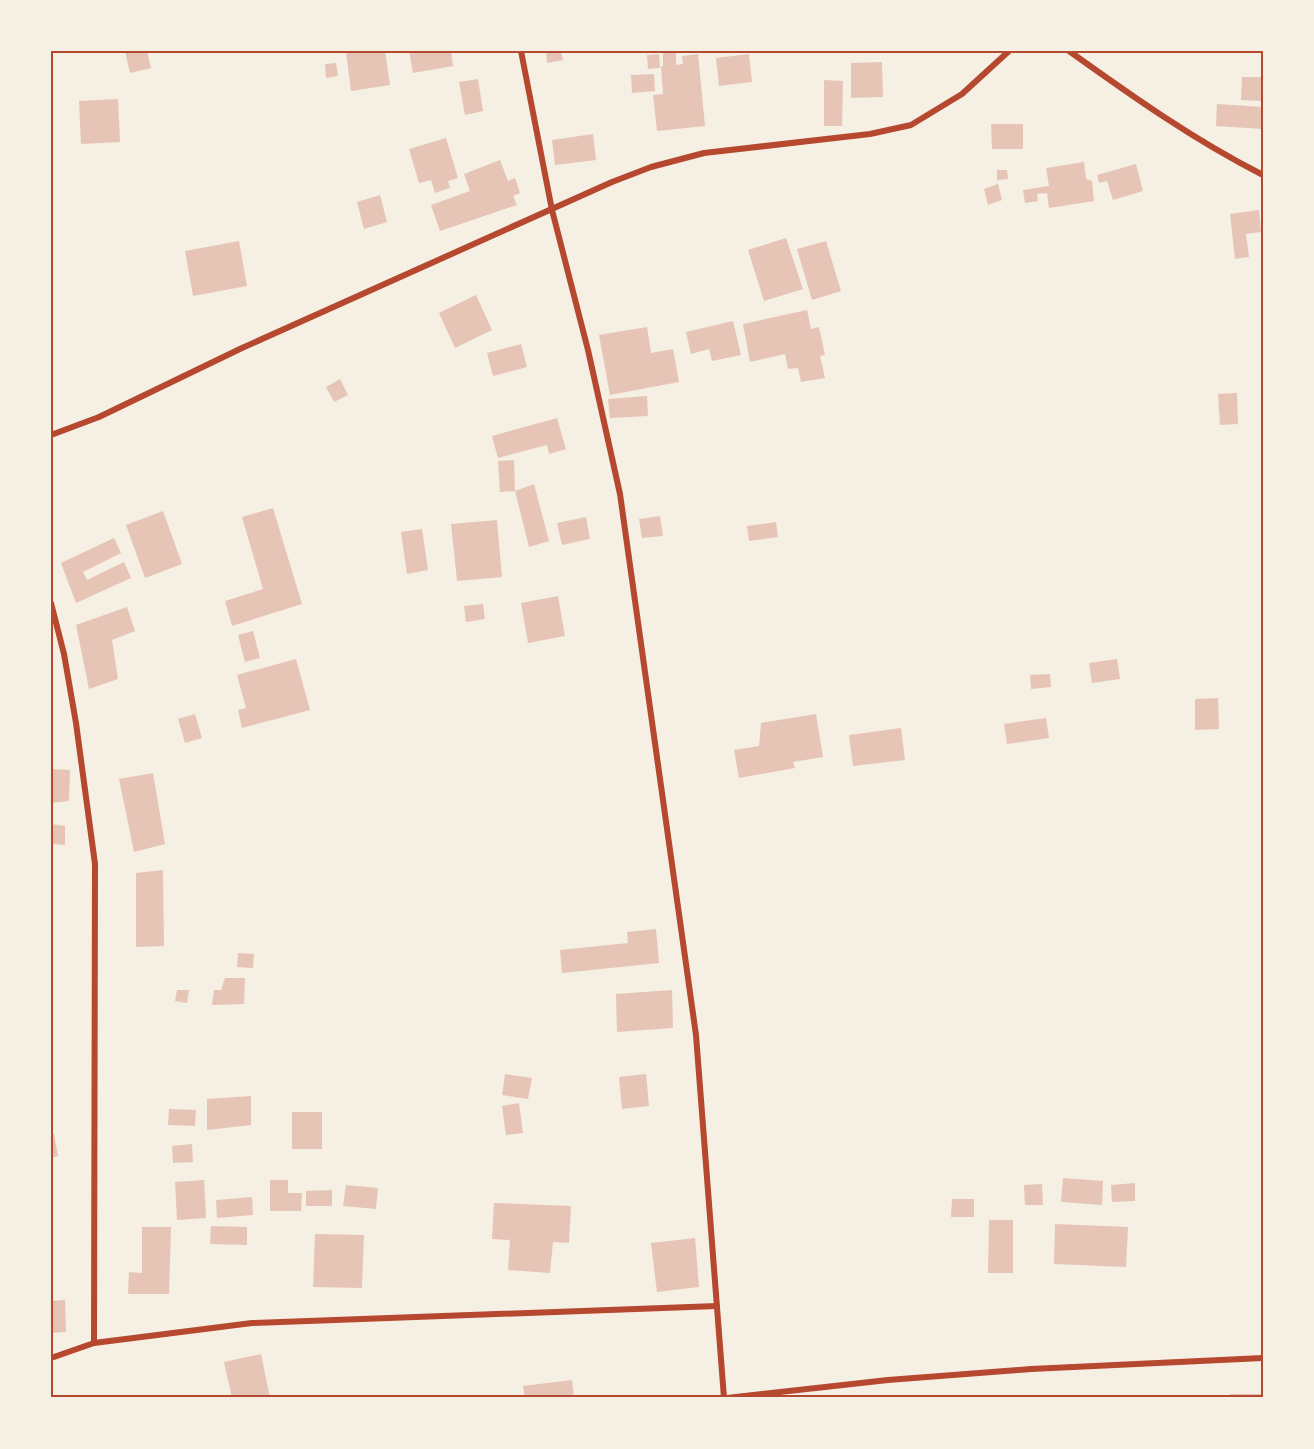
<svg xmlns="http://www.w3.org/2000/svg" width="1314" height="1449" viewBox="0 0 1314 1449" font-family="'Source Sans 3',sans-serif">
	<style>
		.building { fill: #e6c5b7 }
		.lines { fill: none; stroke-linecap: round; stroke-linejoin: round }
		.minor { stroke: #b5482f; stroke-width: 6 }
		.neatline { fill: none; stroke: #b5482f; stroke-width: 2 }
	</style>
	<rect width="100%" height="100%" fill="#f6efe4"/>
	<!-- building -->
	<g class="building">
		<path d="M 125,51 L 147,51 L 151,68 L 130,73 Z"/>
		<path d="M 351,51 L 385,51 L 390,85 L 351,91 L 346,52 Z"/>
		<path d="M 409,51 L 451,51 L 453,66 L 413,73 Z"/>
		<path d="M 546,51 L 561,51 L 563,60 L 547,63 Z"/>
		<path d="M 676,52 L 676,65 L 683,64 L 682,56 L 698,54 L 705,126 L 657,131 L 653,95 L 663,94 L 661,66 L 663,66 L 663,53 Z"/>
		<path d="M 659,54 L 660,68 L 648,69 L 647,55 Z"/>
		<path d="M 749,54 L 752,82 L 719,86 L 716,58 Z"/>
		<path d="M 882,62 L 883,97 L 851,98 L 851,63 Z"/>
		<path d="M 336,63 L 338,76 L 326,78 L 325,64 Z"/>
		<path d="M 654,74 L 655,91 L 632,93 L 631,75 Z"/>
		<path d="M 1242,77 L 1263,77 L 1263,101 L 1241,100 Z"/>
		<path d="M 478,79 L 483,111 L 465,115 L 459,82 Z"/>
		<path d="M 824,80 L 843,81 L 842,126 L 824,126 Z"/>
		<path d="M 118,99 L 120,142 L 81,144 L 79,101 Z"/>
		<path d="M 1217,104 L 1263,107 L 1263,129 L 1216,126 Z"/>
		<path d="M 991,124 L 1023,124 L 1023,149 L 992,149 Z"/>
		<path d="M 593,134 L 596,160 L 555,165 L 552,140 Z"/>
		<path d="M 446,138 L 458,178 L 448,181 L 450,188 L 435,193 L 431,180 L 419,183 L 409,149 Z"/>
		<path d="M 500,160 L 508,181 L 515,178 L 520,193 L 513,196 L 517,205 L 440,231 L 431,205 L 470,191 L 464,174 Z"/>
		<path d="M 1084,162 L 1086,179 L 1092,181 L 1094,201 L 1049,208 L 1047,193 L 1037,194 L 1038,201 L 1025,203 L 1023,190 L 1049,186 L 1046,168 Z"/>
		<path d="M 1136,164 L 1143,191 L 1113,200 L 1107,181 L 1099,183 L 1097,175 Z"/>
		<path d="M 997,170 L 1007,170 L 1008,179 L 997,180 Z"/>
		<path d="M 998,184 L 1002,200 L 988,205 L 984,189 Z"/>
		<path d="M 380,195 L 387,222 L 364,229 L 357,202 Z"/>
		<path d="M 1259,210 L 1261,232 L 1246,234 L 1249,257 L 1235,259 L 1230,214 Z"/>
		<path d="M 786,238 L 803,289 L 764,301 L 748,250 Z"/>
		<path d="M 239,241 L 247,286 L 193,296 L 185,251 Z"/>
		<path d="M 826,241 L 841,291 L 812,300 L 797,249 Z"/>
		<path d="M 476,295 L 492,330 L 455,348 L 439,313 Z"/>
		<path d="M 807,310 L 811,329 L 819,327 L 825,355 L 820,356 L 825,378 L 801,382 L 798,368 L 788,369 L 785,354 L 750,362 L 743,324 Z"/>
		<path d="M 733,321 L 741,355 L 712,361 L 709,349 L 691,354 L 686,332 Z"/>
		<path d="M 647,327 L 651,353 L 673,349 L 679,382 L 610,395 L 599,335 Z"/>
		<path d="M 521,344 L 527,367 L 493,376 L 487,353 Z"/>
		<path d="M 340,379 L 348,395 L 334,402 L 326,387 Z"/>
		<path d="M 1237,393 L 1238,424 L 1220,425 L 1218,394 Z"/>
		<path d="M 647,396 L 648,416 L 610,418 L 608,399 Z"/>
		<path d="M 557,418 L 566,449 L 549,454 L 547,445 L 498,458 L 492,436 Z"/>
		<path d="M 514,460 L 515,491 L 500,492 L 498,461 Z"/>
		<path d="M 534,484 L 549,541 L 529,547 L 515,491 Z"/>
		<path d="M 273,508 L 302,604 L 232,626 L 225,601 L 263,589 L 242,517 Z"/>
		<path d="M 163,511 L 182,564 L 145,578 L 126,525 Z"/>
		<path d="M 660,516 L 663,536 L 642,538 L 639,519 Z"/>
		<path d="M 586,517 L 590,539 L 562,545 L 557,523 Z"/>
		<path d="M 497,520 L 502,577 L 457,581 L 451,524 Z"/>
		<path d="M 776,522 L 778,537 L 749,541 L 747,526 Z"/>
		<path d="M 422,529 L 428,570 L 407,574 L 401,532 Z"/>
		<path d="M 114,538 L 121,553 L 83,572 L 87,580 L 124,562 L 131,578 L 76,603 L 61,563 Z"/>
		<path d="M 558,596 L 565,636 L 528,643 L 521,603 Z"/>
		<path d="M 483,604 L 485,619 L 466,622 L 464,606 Z"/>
		<path d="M 127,607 L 135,631 L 112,640 L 118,679 L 89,689 L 76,625 Z"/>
		<path d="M 253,631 L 260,658 L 245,662 L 238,635 Z"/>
		<path d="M 296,659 L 310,710 L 242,728 L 238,710 L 246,708 L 237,675 Z"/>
		<path d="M 1117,659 L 1120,679 L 1092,683 L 1089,663 Z"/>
		<path d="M 1050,674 L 1051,687 L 1031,689 L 1030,675 Z"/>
		<path d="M 1218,698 L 1219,729 L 1195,730 L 1195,699 Z"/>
		<path d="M 195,714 L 202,738 L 185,743 L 178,719 Z"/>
		<path d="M 816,714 L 823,757 L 793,762 L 795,768 L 739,778 L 734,750 L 759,746 L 761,723 Z"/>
		<path d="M 1046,718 L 1049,738 L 1007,744 L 1004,724 Z"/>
		<path d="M 901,728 L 905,760 L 853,766 L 849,735 Z"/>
		<path d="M 51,769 L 70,770 L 69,801 L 51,803 Z"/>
		<path d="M 153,773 L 165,844 L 134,852 L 119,779 Z"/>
		<path d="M 51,824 L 65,826 L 65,845 L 51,844 Z"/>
		<path d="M 163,870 L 164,946 L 136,947 L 136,873 Z"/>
		<path d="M 656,929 L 659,963 L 562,973 L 560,950 L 628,943 L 627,932 Z"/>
		<path d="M 238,953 L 254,954 L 253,968 L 237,967 Z"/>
		<path d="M 225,978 L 245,978 L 244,1004 L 212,1005 L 214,990 L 221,990 Z"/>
		<path d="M 177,990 L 189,990 L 187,1003 L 175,1001 Z"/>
		<path d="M 672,990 L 673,1028 L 617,1032 L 616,994 Z"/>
		<path d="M 505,1074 L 532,1078 L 528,1099 L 502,1095 Z"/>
		<path d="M 646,1074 L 649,1106 L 622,1109 L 619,1077 Z"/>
		<path d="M 251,1096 L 251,1125 L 207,1130 L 207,1099 Z"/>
		<path d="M 519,1103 L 523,1133 L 506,1135 L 502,1106 Z"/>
		<path d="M 169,1109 L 196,1110 L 195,1126 L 168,1125 Z"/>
		<rect x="292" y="1112" width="30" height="37"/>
		<path d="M 51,1134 L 54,1134 L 58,1156 L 51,1158 Z"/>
		<path d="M 192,1144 L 193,1162 L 173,1163 L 172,1146 Z"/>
		<path d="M 1063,1178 L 1103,1181 L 1102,1205 L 1061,1202 Z"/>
		<path d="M 204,1180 L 206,1218 L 177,1220 L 175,1182 Z"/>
		<path d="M 270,1180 L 288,1180 L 288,1193 L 302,1193 L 301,1211 L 270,1211 Z"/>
		<path d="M 1135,1183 L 1135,1201 L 1112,1202 L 1111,1185 Z"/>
		<path d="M 1042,1184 L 1043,1205 L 1025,1205 L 1024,1185 Z"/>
		<path d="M 346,1185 L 378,1188 L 376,1209 L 343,1206 Z"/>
		<path d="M 332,1190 L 332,1206 L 306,1206 L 306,1191 Z"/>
		<path d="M 252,1197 L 253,1215 L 217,1218 L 216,1200 Z"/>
		<path d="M 952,1199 L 974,1199 L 974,1217 L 951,1217 Z"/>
		<path d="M 494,1203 L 571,1206 L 569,1243 L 553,1242 L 550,1273 L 508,1270 L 510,1240 L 492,1239 Z"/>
		<path d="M 989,1220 L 1013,1220 L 1013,1273 L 988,1273 Z"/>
		<path d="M 1055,1224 L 1128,1227 L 1126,1267 L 1054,1264 Z"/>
		<path d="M 211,1226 L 247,1227 L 247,1245 L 210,1244 Z"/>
		<path d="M 142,1227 L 171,1227 L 169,1294 L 128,1294 L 129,1272 L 142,1273 Z"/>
		<path d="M 315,1234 L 364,1235 L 362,1288 L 313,1287 Z"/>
		<path d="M 695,1238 L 699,1287 L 657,1292 L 651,1243 Z"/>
		<path d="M 65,1300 L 66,1332 L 51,1333 L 51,1301 Z"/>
		<path d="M 261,1354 L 270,1398 L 232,1398 L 224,1362 Z"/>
		<path d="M 572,1380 L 574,1398 L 525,1398 L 523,1386 Z"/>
		<rect x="1230" y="1394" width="33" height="4"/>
	</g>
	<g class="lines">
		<!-- minor -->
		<g class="minor">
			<path d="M 521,51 L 552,210 L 588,350 L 620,494 L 696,1035 L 724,1398"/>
			<path d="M 1069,51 C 1132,96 1194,140 1263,175"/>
			<path d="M 51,435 L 99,417 L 242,348 L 612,182 L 651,167 L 704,153 L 870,134 L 911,125 L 962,94 L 1009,51"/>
			<path d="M 51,603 L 64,654 L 76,723 L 95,864 L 94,1343"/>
			<path d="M 51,1358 L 94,1343 L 252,1323 L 717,1306"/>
			<path d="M 727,1398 L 888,1380 L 1031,1369 L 1263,1358"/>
		</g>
	</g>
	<!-- border -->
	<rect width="1314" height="1449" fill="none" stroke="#f6efe4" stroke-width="105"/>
	<rect x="52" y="52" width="1210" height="1344" class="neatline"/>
</svg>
